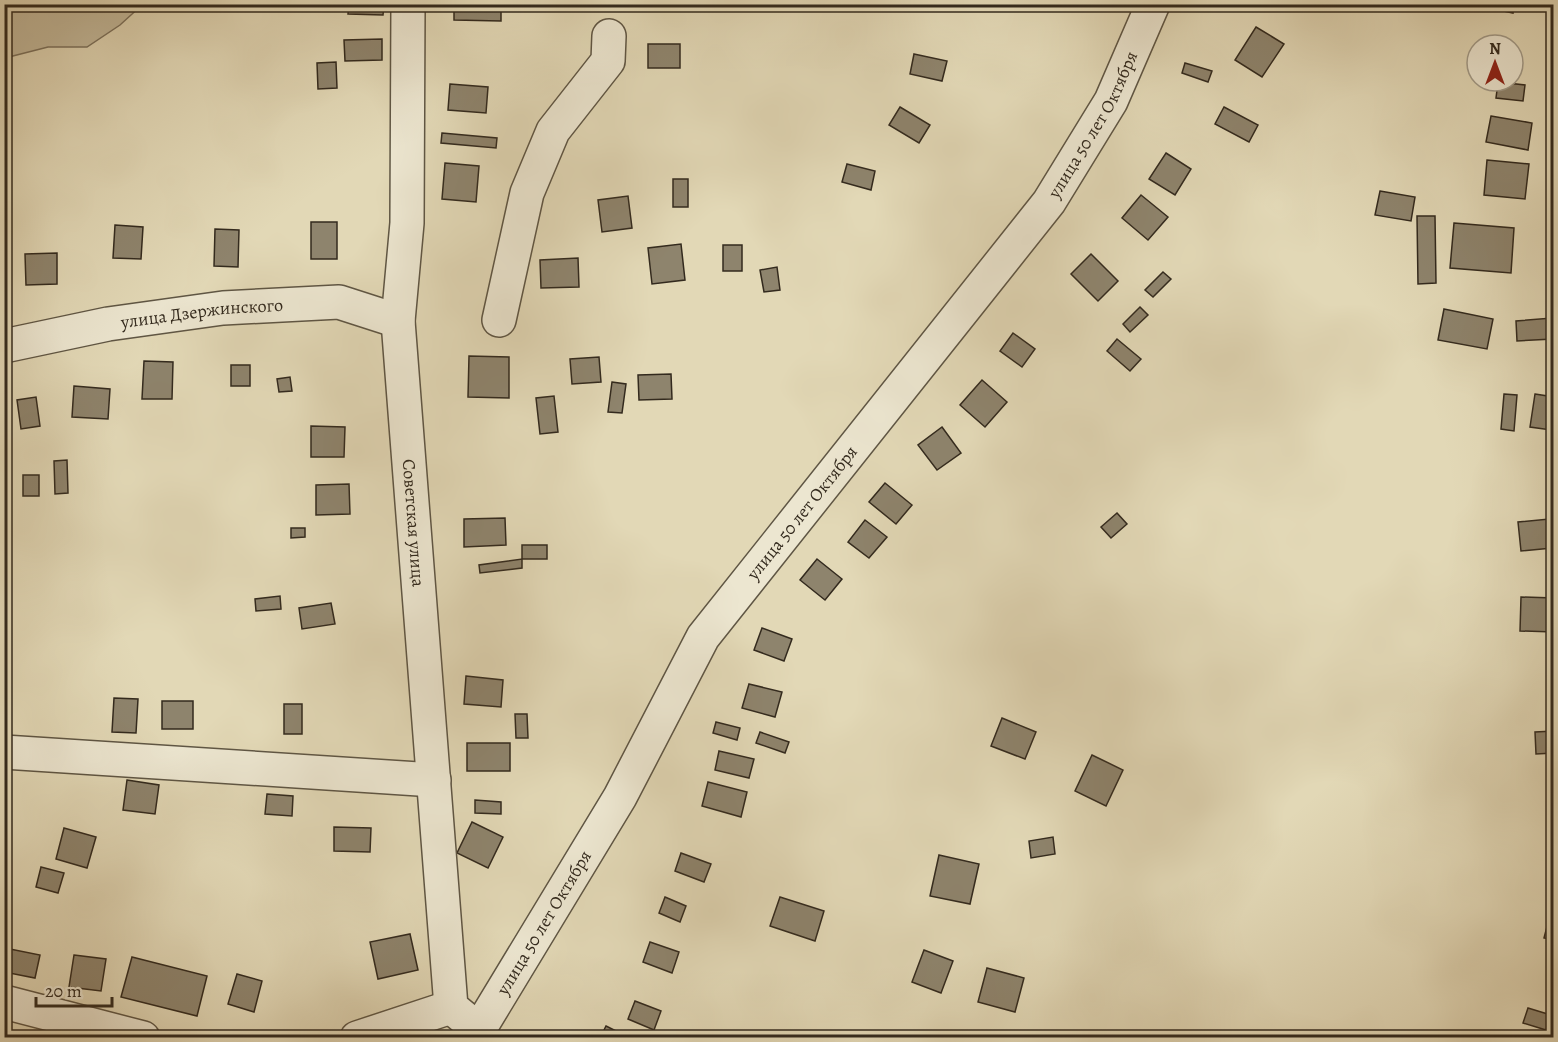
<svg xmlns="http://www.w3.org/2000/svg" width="1558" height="1042" viewBox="0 0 1558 1042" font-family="Alegreya,serif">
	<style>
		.green { fill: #c4ba9c; stroke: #7c725d; stroke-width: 1.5 }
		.building { fill: #8e846d; stroke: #332a1e; stroke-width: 1.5 }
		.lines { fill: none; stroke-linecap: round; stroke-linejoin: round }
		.minor-casing { stroke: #5f5644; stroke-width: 36 }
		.minor { stroke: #ece6d0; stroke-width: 33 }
		.labels { text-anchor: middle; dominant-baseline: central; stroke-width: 4.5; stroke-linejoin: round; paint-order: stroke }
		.street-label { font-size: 18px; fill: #332a1e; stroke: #ece6d0 }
	</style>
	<rect width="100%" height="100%" fill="#e2d8b6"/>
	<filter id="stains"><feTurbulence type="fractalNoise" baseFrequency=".00333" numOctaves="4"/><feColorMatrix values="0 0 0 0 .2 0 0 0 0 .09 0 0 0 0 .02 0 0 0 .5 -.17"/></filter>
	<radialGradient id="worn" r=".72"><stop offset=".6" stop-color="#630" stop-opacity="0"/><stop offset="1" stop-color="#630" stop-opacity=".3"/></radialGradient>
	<!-- green -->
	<path class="green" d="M 5,4 L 142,4 L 142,5 L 120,25 L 87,47 L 48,47 L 5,58 Z"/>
	<!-- building -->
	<g class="building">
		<path d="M 349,4 L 384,4 L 383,15 L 348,14 Z"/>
		<path d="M 454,4 L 501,4 L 501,21 L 454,20 Z"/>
		<path d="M 1472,4 L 1514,4 L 1513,13 Z"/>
		<path d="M 1256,27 L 1284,44 L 1262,77 L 1235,60 Z"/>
		<path d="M 382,39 L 382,60 L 345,61 L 344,40 Z"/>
		<rect x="648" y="44" width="32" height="24"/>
		<path d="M 914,54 L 947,61 L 942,81 L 910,74 Z"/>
		<path d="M 336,62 L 337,88 L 318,89 L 317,63 Z"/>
		<path d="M 1185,63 L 1212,71 L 1208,82 L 1182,73 Z"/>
		<path d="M 1498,82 L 1525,85 L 1523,101 L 1496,98 Z"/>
		<path d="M 450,84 L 488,87 L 486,113 L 448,110 Z"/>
		<path d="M 900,107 L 930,125 L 919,143 L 889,125 Z"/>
		<path d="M 1224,107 L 1258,125 L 1249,142 L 1215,124 Z"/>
		<path d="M 1491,116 L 1532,123 L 1528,150 L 1486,142 Z"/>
		<path d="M 442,133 L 497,138 L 496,148 L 441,143 Z"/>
		<path d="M 1166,153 L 1191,169 L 1175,195 L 1149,179 Z"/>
		<path d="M 1487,160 L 1529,164 L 1525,199 L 1484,195 Z"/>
		<path d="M 445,163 L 479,166 L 476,202 L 442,199 Z"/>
		<path d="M 847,164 L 875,171 L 871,190 L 842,182 Z"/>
		<rect x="673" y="179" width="15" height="28"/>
		<path d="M 1380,191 L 1415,197 L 1411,221 L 1375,215 Z"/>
		<path d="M 1141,195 L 1168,217 L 1148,240 L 1122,218 Z"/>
		<path d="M 628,196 L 632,228 L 602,232 L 598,200 Z"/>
		<path d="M 1417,216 L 1435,216 L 1436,283 L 1418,284 Z"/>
		<rect x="311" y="222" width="26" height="37"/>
		<path d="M 1454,223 L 1514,228 L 1511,273 L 1450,268 Z"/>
		<path d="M 115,225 L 143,227 L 141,259 L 113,258 Z"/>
		<path d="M 215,229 L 239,230 L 238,267 L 214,266 Z"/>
		<path d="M 681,244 L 685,280 L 652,284 L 648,248 Z"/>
		<rect x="723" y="245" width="19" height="26"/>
		<path d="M 57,253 L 57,284 L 26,285 L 25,254 Z"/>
		<path d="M 1091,254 L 1118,281 L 1098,301 L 1071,274 Z"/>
		<path d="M 578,258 L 579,287 L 541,288 L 540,260 Z"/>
		<path d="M 777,267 L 780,290 L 764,292 L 760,270 Z"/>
		<path d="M 1163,272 L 1171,279 L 1153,297 L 1145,290 Z"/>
		<path d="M 1140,307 L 1148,315 L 1130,332 L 1123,324 Z"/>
		<path d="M 1444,309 L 1493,319 L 1487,349 L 1438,340 Z"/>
		<path d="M 1552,318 L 1553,339 L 1517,341 L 1516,321 Z"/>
		<path d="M 1013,333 L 1035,349 L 1022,367 L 1000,351 Z"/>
		<path d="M 1117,339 L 1141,359 L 1130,371 L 1107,351 Z"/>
		<path d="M 469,356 L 509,357 L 509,398 L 468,397 Z"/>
		<path d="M 599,357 L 601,382 L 572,384 L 570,359 Z"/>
		<path d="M 144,361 L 173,362 L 172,399 L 142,399 Z"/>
		<rect x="231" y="365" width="19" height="21"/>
		<path d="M 671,374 L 672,399 L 639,400 L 638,375 Z"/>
		<path d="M 290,377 L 292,391 L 279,392 L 277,379 Z"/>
		<path d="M 982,380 L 1007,402 L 985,427 L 960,405 Z"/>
		<path d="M 612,382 L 626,384 L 622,413 L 608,412 Z"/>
		<path d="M 74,386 L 110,389 L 108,419 L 72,417 Z"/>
		<path d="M 1504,394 L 1517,395 L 1514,431 L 1501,429 Z"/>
		<path d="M 1535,394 L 1554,397 L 1551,430 L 1530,427 Z"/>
		<path d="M 554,396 L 558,432 L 540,434 L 536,398 Z"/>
		<path d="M 36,397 L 40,426 L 21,429 L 17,400 Z"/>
		<path d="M 311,426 L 345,427 L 344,457 L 311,457 Z"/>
		<path d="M 942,427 L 961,453 L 937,470 L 918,445 Z"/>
		<path d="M 1554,449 L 1554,468 L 1552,468 L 1549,450 Z"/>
		<path d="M 67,460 L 68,493 L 55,494 L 54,461 Z"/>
		<rect x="23" y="475" width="16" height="21"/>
		<path d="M 885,483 L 912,505 L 896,524 L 869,502 Z"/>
		<path d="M 349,484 L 350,514 L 316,515 L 316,485 Z"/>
		<path d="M 1117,513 L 1127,524 L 1111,538 L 1101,527 Z"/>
		<path d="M 505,518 L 506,545 L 464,547 L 464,519 Z"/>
		<path d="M 1549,519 L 1552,548 L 1521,551 L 1518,522 Z"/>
		<path d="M 865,520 L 887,537 L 869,558 L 848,542 Z"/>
		<path d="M 291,528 L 305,528 L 305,537 L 291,538 Z"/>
		<rect x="522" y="545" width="25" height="14"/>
		<path d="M 522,559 L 522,568 L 480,573 L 479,565 Z"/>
		<path d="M 817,559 L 842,579 L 825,600 L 800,580 Z"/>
		<path d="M 280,596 L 281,609 L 256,611 L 255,599 Z"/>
		<path d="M 1521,597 L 1554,598 L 1554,632 L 1520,631 Z"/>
		<path d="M 331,603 L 335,624 L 302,629 L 299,608 Z"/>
		<path d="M 762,628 L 792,639 L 784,661 L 754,650 Z"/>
		<path d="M 466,676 L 503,680 L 501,707 L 464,704 Z"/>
		<path d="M 749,684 L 782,692 L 775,717 L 742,708 Z"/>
		<path d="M 114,698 L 138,699 L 136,733 L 112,732 Z"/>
		<rect x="162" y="701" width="31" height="28"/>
		<rect x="284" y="704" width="18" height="30"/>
		<path d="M 515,714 L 527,714 L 528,738 L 516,738 Z"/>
		<path d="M 1002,718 L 1036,732 L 1025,759 L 991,746 Z"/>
		<path d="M 716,722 L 740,728 L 737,740 L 713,733 Z"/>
		<path d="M 1554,731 L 1554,753 L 1536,754 L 1535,732 Z"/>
		<path d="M 760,732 L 789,742 L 785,753 L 756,743 Z"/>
		<rect x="467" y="743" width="43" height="28"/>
		<path d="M 719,751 L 754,759 L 749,778 L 715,770 Z"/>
		<path d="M 1092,755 L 1123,770 L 1106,806 L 1075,791 Z"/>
		<path d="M 127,780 L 159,785 L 155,814 L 123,810 Z"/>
		<path d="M 708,782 L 747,792 L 741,817 L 702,806 Z"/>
		<path d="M 267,794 L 293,796 L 292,816 L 265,814 Z"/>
		<path d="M 475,800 L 501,802 L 501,814 L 475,813 Z"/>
		<path d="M 472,822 L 503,837 L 488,868 L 457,853 Z"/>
		<path d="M 334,827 L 371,828 L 370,852 L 334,851 Z"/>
		<path d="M 64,828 L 96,837 L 87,868 L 56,859 Z"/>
		<path d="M 1053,837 L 1055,854 L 1031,858 L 1029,841 Z"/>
		<path d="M 681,853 L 711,864 L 704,882 L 675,871 Z"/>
		<path d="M 939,855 L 979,864 L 970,904 L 930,896 Z"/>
		<path d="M 41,867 L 64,873 L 58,893 L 36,887 Z"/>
		<path d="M 1549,883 L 1554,883 L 1554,903 L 1551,903 Z"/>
		<path d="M 665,897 L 686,906 L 680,922 L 659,913 Z"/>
		<path d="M 780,897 L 824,911 L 815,941 L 770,926 Z"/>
		<path d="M 1549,919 L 1554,920 L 1554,940 L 1544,938 Z"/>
		<path d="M 410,934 L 418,970 L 378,979 L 370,942 Z"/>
		<path d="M 650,942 L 679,952 L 672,973 L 643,962 Z"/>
		<path d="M 5,948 L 40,955 L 35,978 L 4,972 Z"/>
		<path d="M 924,950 L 953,961 L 941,993 L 912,982 Z"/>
		<path d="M 74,955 L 106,959 L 101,991 L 69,987 Z"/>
		<path d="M 132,957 L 207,976 L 197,1016 L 121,997 Z"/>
		<path d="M 987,968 L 1024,978 L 1015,1012 L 978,1002 Z"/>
		<path d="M 237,974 L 262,981 L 254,1012 L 228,1004 Z"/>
		<path d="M 635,1001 L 661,1011 L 654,1030 L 628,1019 Z"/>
		<path d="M 1528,1008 L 1551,1015 L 1546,1030 L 1523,1023 Z"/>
		<path d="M 606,1026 L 630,1038 L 600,1038 Z"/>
	</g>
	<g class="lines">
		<!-- minor casing -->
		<g class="minor-casing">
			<g id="minor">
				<path id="s1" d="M 408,4 L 407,223 L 398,321 L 451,1007 L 479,1030"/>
				<path d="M 499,320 L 527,193 L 553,131 L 608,61 L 609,36"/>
				<path id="s2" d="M 4,346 L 108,324 L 223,308 L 339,302 L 398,321"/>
				<path d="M 4,752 L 434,780"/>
				<path d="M 4,1002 L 143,1038"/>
				<path d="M 357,1038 L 451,1007"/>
				<path id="s3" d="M 474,1038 L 620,797 L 703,637 L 1049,202 L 1111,101 L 1153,4"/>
			</g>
		</g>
		<!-- minor -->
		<use href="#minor" class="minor"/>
	</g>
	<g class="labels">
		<!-- street labels -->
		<g class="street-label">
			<text stroke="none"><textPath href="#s3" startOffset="1107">улица 50 лет Октября</textPath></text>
			<text stroke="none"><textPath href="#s2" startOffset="201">улица Дзержинского</textPath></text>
			<text stroke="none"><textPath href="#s3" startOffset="621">улица 50 лет Октября</textPath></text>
			<text stroke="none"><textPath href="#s1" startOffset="520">Советская улица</textPath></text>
			<text stroke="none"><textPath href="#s3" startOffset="135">улица 50 лет Октября</textPath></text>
		</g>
	</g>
	<!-- margin -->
	<rect width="1558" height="1042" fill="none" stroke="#e2d8b6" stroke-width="24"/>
	<rect x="6" y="6" width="1546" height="1030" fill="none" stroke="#332a1e" stroke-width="3"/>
	<rect x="12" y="12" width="1534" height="1018" fill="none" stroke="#332a1e" stroke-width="1.5"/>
	<!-- north arrow -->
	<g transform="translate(1495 63)"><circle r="28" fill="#ece6d0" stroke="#a29b89" stroke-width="1.5"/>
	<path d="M0-4.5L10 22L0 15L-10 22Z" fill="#8f2418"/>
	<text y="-9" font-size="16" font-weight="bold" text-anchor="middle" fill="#332a1e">N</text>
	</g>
	<!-- scale -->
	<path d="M36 997v9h76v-9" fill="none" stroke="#332a1e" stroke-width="3"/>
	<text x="45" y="997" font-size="18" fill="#332a1e" stroke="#ece6d0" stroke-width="4.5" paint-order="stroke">20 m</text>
	<rect width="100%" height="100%" filter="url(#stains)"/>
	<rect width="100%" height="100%" fill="url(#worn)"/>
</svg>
